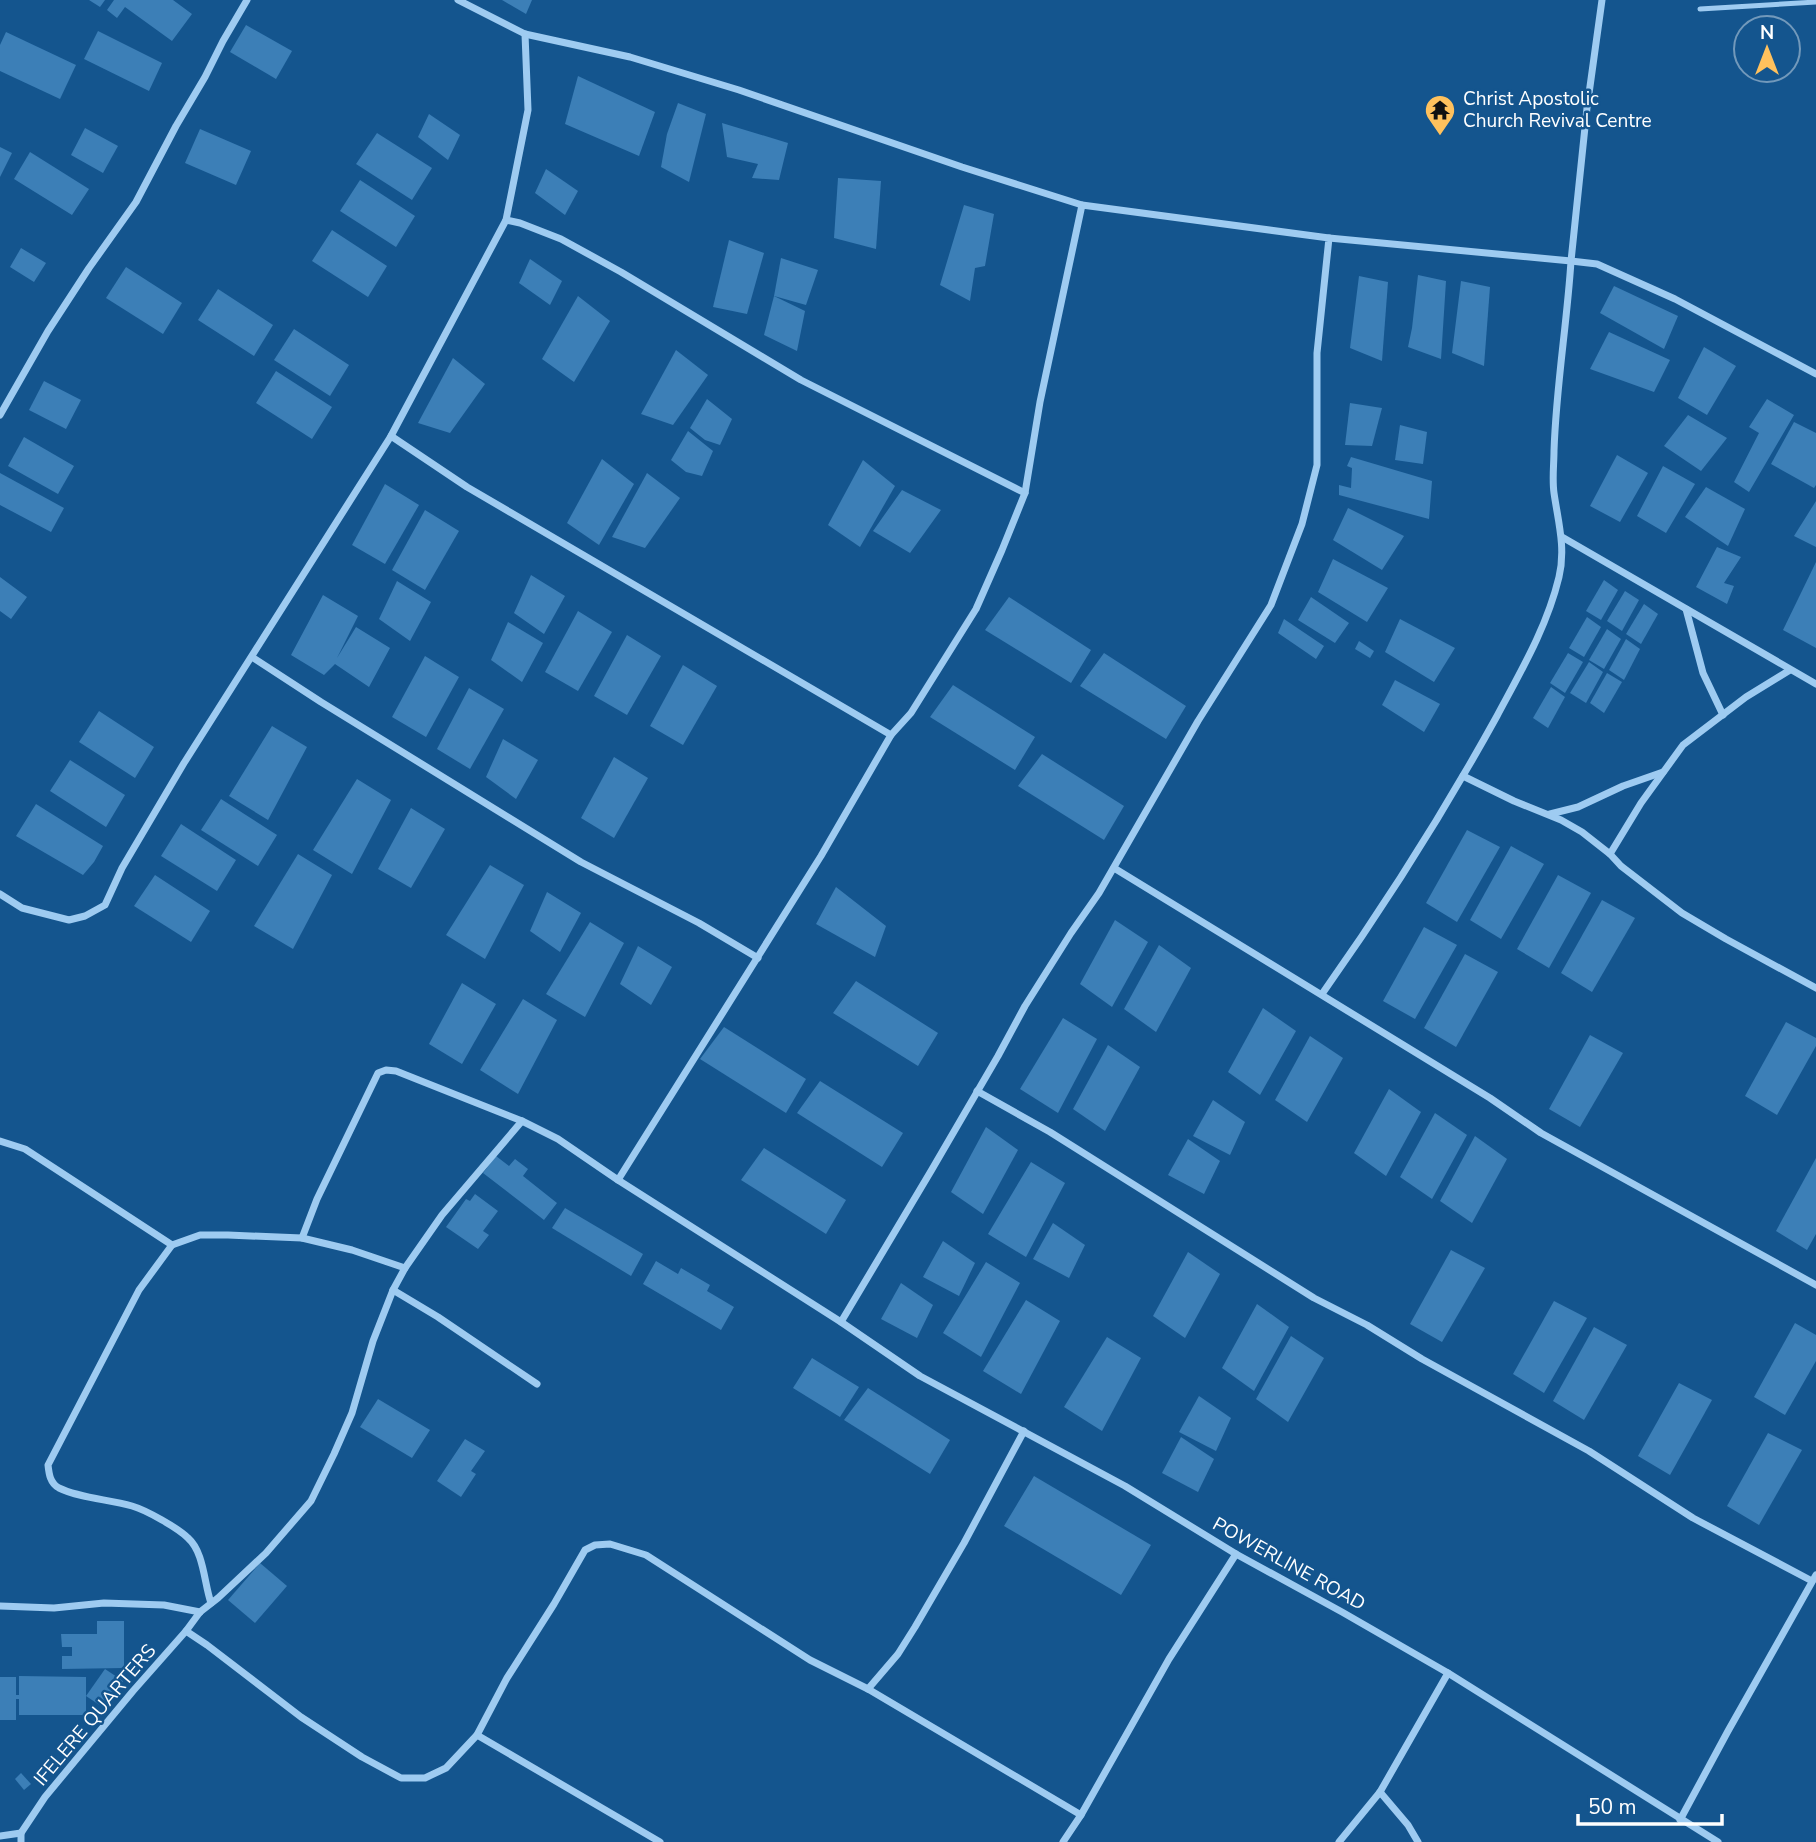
<svg xmlns="http://www.w3.org/2000/svg" width="1816" height="1842" viewBox="0 0 1816 1842" font-family="'Nunito Sans',sans-serif">
	<style>
		.building { fill: #3c7fb7 }
		.lines { fill: none; stroke-linecap: round; stroke-linejoin: round }
		.lane { stroke: #9ecbf1; stroke-width: 5 }
		.street { stroke: #9ecbf1; stroke-width: 7 }
		.labels { text-anchor: middle; dominant-baseline: central; stroke-width: 5; stroke-linejoin: round; paint-order: stroke }
		.poi-label { font-size: 19px; fill: #fff; stroke: #14558e; text-anchor: start }
		.street-label { font-size: 19px; fill: #fff; stroke: #14558e }
	</style>
	<rect width="100%" height="100%" fill="#14558e"/>
	<!-- building -->
	<g class="building">
		<path d="M 89,0 L 105,0 L 100,7 Z"/>
		<path d="M 114,0 L 173,0 L 192,14 L 172,41 L 125,7 L 117,18 L 107,10 Z"/>
		<path d="M 502,0 L 532,0 L 526,14 Z"/>
		<path d="M 246,25 L 292,51 L 276,79 L 230,52 Z"/>
		<path d="M 98,31 L 162,63 L 149,91 L 84,59 Z"/>
		<path d="M 6,32 L 76,65 L 60,99 L 0,71 L 0,45 Z"/>
		<path d="M 578,76 L 655,112 L 639,156 L 565,124 Z"/>
		<path d="M 678,103 L 706,114 L 689,182 L 661,167 L 667,134 Z"/>
		<path d="M 429,114 L 460,135 L 448,160 L 418,137 Z"/>
		<path d="M 722,123 L 788,143 L 779,180 L 752,178 L 758,164 L 727,157 Z"/>
		<path d="M 85,128 L 118,146 L 103,173 L 71,155 Z"/>
		<path d="M 200,129 L 251,151 L 236,185 L 185,163 Z"/>
		<path d="M 377,133 L 432,168 L 412,200 L 356,164 Z"/>
		<path d="M 0,147 L 12,153 L 0,177 Z"/>
		<path d="M 30,152 L 89,189 L 72,215 L 14,179 Z"/>
		<path d="M 546,169 L 578,191 L 565,215 L 535,193 Z"/>
		<path d="M 838,178 L 881,181 L 876,249 L 834,238 Z"/>
		<path d="M 360,180 L 415,216 L 396,247 L 340,211 Z"/>
		<path d="M 964,205 L 994,214 L 985,266 L 975,268 L 970,301 L 940,285 Z"/>
		<path d="M 332,230 L 387,266 L 368,297 L 312,261 Z"/>
		<path d="M 729,240 L 764,253 L 747,314 L 713,307 Z"/>
		<path d="M 21,248 L 46,263 L 34,282 L 10,267 Z"/>
		<path d="M 781,258 L 818,270 L 806,305 L 774,296 Z"/>
		<path d="M 530,259 L 562,281 L 550,305 L 519,283 Z"/>
		<path d="M 126,267 L 182,303 L 163,334 L 106,298 Z"/>
		<path d="M 1418,275 L 1446,281 L 1441,359 L 1408,347 L 1412,328 Z"/>
		<path d="M 1359,276 L 1388,282 L 1382,361 L 1350,348 Z"/>
		<path d="M 1461,281 L 1490,287 L 1484,366 L 1452,353 Z"/>
		<path d="M 1614,286 L 1678,316 L 1664,349 L 1600,313 Z"/>
		<path d="M 218,289 L 273,325 L 254,356 L 198,320 Z"/>
		<path d="M 578,296 L 610,321 L 574,382 L 542,359 Z"/>
		<path d="M 774,296 L 805,311 L 797,351 L 764,335 Z"/>
		<path d="M 294,329 L 349,365 L 330,396 L 274,360 Z"/>
		<path d="M 1609,332 L 1670,360 L 1654,392 L 1590,369 Z"/>
		<path d="M 1704,347 L 1736,366 L 1707,415 L 1678,398 Z"/>
		<path d="M 676,350 L 708,375 L 673,425 L 641,414 Z"/>
		<path d="M 453,358 L 485,384 L 450,433 L 418,423 Z"/>
		<path d="M 276,371 L 332,407 L 312,439 L 256,403 Z"/>
		<path d="M 44,381 L 81,400 L 66,429 L 29,410 Z"/>
		<path d="M 707,399 L 732,419 L 720,445 L 705,440 L 690,428 Z"/>
		<path d="M 1767,399 L 1794,415 L 1749,492 L 1734,482 L 1759,433 L 1749,427 Z"/>
		<path d="M 1350,403 L 1382,408 L 1372,446 L 1345,445 Z"/>
		<path d="M 1688,415 L 1727,438 L 1701,471 L 1664,446 Z"/>
		<path d="M 1794,422 L 1816,433 L 1816,485 L 1814,488 L 1771,464 Z"/>
		<path d="M 1400,425 L 1427,432 L 1423,464 L 1395,460 Z"/>
		<path d="M 688,431 L 713,451 L 702,476 L 686,472 L 671,460 Z"/>
		<path d="M 24,437 L 74,466 L 58,494 L 8,466 Z"/>
		<path d="M 1617,455 L 1648,473 L 1620,522 L 1590,506 Z"/>
		<path d="M 1351,457 L 1432,481 L 1429,519 L 1339,495 L 1339,485 L 1351,488 L 1352,468 L 1347,466 Z"/>
		<path d="M 602,459 L 634,484 L 599,545 L 567,523 Z"/>
		<path d="M 863,460 L 895,486 L 860,547 L 828,525 Z"/>
		<path d="M 1663,466 L 1695,484 L 1666,533 L 1637,516 Z"/>
		<path d="M 0,473 L 64,508 L 51,532 L 0,505 Z"/>
		<path d="M 647,473 L 680,498 L 645,548 L 612,537 Z"/>
		<path d="M 385,484 L 419,505 L 385,564 L 352,545 Z"/>
		<path d="M 1706,487 L 1745,509 L 1728,546 L 1685,517 Z"/>
		<path d="M 902,490 L 941,510 L 910,553 L 873,531 Z"/>
		<path d="M 1816,501 L 1816,547 L 1794,536 Z"/>
		<path d="M 1348,508 L 1404,536 L 1382,570 L 1333,540 Z"/>
		<path d="M 425,510 L 459,531 L 425,590 L 392,570 Z"/>
		<path d="M 1717,547 L 1741,557 L 1724,583 L 1734,586 L 1727,604 L 1696,587 Z"/>
		<path d="M 1333,559 L 1388,588 L 1367,622 L 1318,592 Z"/>
		<path d="M 1816,562 L 1816,648 L 1783,630 Z"/>
		<path d="M 531,575 L 565,596 L 544,634 L 514,613 Z"/>
		<path d="M 0,577 L 27,597 L 11,619 L 0,611 Z"/>
		<path d="M 1604,580 L 1618,590 L 1601,620 L 1586,611 Z"/>
		<path d="M 397,581 L 431,602 L 410,641 L 379,619 Z"/>
		<path d="M 1625,591 L 1639,600 L 1622,631 L 1607,621 Z"/>
		<path d="M 323,595 L 358,616 L 337,658 L 356,627 L 390,648 L 369,687 L 335,664 L 324,675 L 291,655 Z"/>
		<path d="M 1009,597 L 1091,650 L 1071,683 L 985,630 Z"/>
		<path d="M 1311,597 L 1349,623 L 1335,643 L 1298,620 Z"/>
		<path d="M 1644,604 L 1658,614 L 1641,644 L 1626,634 Z"/>
		<path d="M 578,611 L 612,632 L 578,691 L 545,672 Z"/>
		<path d="M 1587,617 L 1601,627 L 1584,657 L 1569,648 Z"/>
		<path d="M 1284,619 L 1324,646 L 1316,659 L 1278,633 Z"/>
		<path d="M 1400,619 L 1455,648 L 1434,682 L 1385,652 Z"/>
		<path d="M 508,622 L 543,643 L 522,682 L 491,660 Z"/>
		<path d="M 1607,629 L 1621,639 L 1604,669 L 1589,660 Z"/>
		<path d="M 627,635 L 661,656 L 627,715 L 594,696 Z"/>
		<path d="M 1626,639 L 1640,649 L 1624,680 L 1609,670 Z"/>
		<path d="M 1359,641 L 1374,651 L 1370,658 L 1355,649 Z"/>
		<path d="M 1104,653 L 1186,706 L 1166,739 L 1080,686 Z"/>
		<path d="M 1568,653 L 1583,662 L 1565,693 L 1550,683 Z"/>
		<path d="M 425,656 L 459,677 L 426,737 L 392,717 Z"/>
		<path d="M 1589,662 L 1603,672 L 1586,703 L 1570,693 Z"/>
		<path d="M 683,665 L 717,686 L 683,745 L 650,726 Z"/>
		<path d="M 1607,673 L 1622,682 L 1604,713 L 1590,703 Z"/>
		<path d="M 1395,680 L 1440,704 L 1424,732 L 1382,705 Z"/>
		<path d="M 953,685 L 1035,737 L 1015,770 L 930,717 Z"/>
		<path d="M 1551,687 L 1565,697 L 1548,728 L 1533,718 Z"/>
		<path d="M 469,688 L 504,709 L 470,769 L 437,749 Z"/>
		<path d="M 99,711 L 154,747 L 135,778 L 79,742 Z"/>
		<path d="M 272,726 L 307,747 L 268,820 L 229,796 Z"/>
		<path d="M 503,739 L 538,760 L 516,799 L 486,777 Z"/>
		<path d="M 1042,754 L 1124,806 L 1104,840 L 1018,786 Z"/>
		<path d="M 614,757 L 648,778 L 614,838 L 581,818 Z"/>
		<path d="M 70,760 L 125,795 L 106,827 L 50,791 Z"/>
		<path d="M 357,779 L 391,800 L 352,874 L 313,850 Z"/>
		<path d="M 221,799 L 277,835 L 258,866 L 201,830 Z"/>
		<path d="M 36,804 L 103,846 L 94,862 L 83,875 L 16,836 Z"/>
		<path d="M 411,808 L 445,829 L 411,888 L 378,869 Z"/>
		<path d="M 181,824 L 236,860 L 217,891 L 161,856 Z"/>
		<path d="M 1467,830 L 1500,847 L 1457,922 L 1426,903 Z"/>
		<path d="M 1511,846 L 1544,864 L 1501,939 L 1470,920 Z"/>
		<path d="M 298,854 L 332,875 L 293,949 L 254,926 Z"/>
		<path d="M 490,865 L 524,885 L 485,959 L 446,935 Z"/>
		<path d="M 155,875 L 210,911 L 191,942 L 134,906 Z"/>
		<path d="M 1558,875 L 1591,893 L 1549,968 L 1517,949 Z"/>
		<path d="M 836,887 L 886,926 L 875,957 L 816,924 Z"/>
		<path d="M 547,892 L 581,913 L 560,952 L 530,931 Z"/>
		<path d="M 1602,900 L 1635,918 L 1592,992 L 1561,973 Z"/>
		<path d="M 1115,920 L 1148,942 L 1112,1007 L 1080,984 Z"/>
		<path d="M 590,922 L 624,943 L 585,1017 L 546,994 Z"/>
		<path d="M 1424,927 L 1457,945 L 1415,1019 L 1383,1001 Z"/>
		<path d="M 1159,945 L 1191,968 L 1156,1032 L 1124,1009 Z"/>
		<path d="M 638,946 L 672,967 L 651,1005 L 620,984 Z"/>
		<path d="M 1465,954 L 1498,972 L 1456,1047 L 1424,1028 Z"/>
		<path d="M 856,981 L 938,1033 L 918,1066 L 833,1013 Z"/>
		<path d="M 462,983 L 496,1004 L 462,1064 L 429,1044 Z"/>
		<path d="M 523,999 L 557,1020 L 518,1094 L 480,1070 Z"/>
		<path d="M 1263,1008 L 1296,1031 L 1260,1095 L 1228,1072 Z"/>
		<path d="M 1063,1018 L 1097,1039 L 1058,1113 L 1020,1089 Z"/>
		<path d="M 1786,1022 L 1816,1038 L 1816,1046 L 1777,1115 L 1745,1096 Z"/>
		<path d="M 724,1027 L 806,1079 L 786,1113 L 700,1059 Z"/>
		<path d="M 1590,1035 L 1623,1053 L 1580,1127 L 1549,1109 Z"/>
		<path d="M 1310,1036 L 1343,1058 L 1307,1122 L 1275,1100 Z"/>
		<path d="M 1108,1045 L 1140,1067 L 1105,1131 L 1073,1109 Z"/>
		<path d="M 820,1081 L 903,1133 L 882,1167 L 797,1113 Z"/>
		<path d="M 1389,1089 L 1421,1112 L 1386,1176 L 1354,1153 Z"/>
		<path d="M 1213,1100 L 1245,1122 L 1230,1155 L 1193,1136 Z"/>
		<path d="M 1435,1113 L 1467,1135 L 1432,1199 L 1400,1177 Z"/>
		<path d="M 986,1127 L 1018,1150 L 983,1214 L 951,1192 Z"/>
		<path d="M 1475,1136 L 1507,1159 L 1472,1223 L 1440,1201 Z"/>
		<path d="M 1188,1139 L 1220,1161 L 1204,1194 L 1168,1175 Z"/>
		<path d="M 764,1148 L 846,1200 L 826,1234 L 741,1180 Z"/>
		<path d="M 496,1156 L 509,1166 L 515,1159 L 528,1169 L 523,1176 L 557,1203 L 544,1220 L 483,1173 Z"/>
		<path d="M 1816,1158 L 1816,1234 L 1807,1250 L 1776,1231 Z"/>
		<path d="M 1031,1162 L 1065,1183 L 1026,1257 L 988,1234 Z"/>
		<path d="M 475,1194 L 498,1211 L 483,1231 L 489,1235 L 478,1249 L 446,1227 L 466,1199 L 470,1201 Z"/>
		<path d="M 565,1208 L 643,1254 L 631,1276 L 552,1228 Z"/>
		<path d="M 1053,1223 L 1085,1245 L 1069,1278 L 1033,1259 Z"/>
		<path d="M 943,1241 L 975,1263 L 959,1296 L 923,1277 Z"/>
		<path d="M 1451,1250 L 1485,1268 L 1442,1342 L 1410,1324 Z"/>
		<path d="M 1188,1252 L 1220,1274 L 1185,1338 L 1153,1316 Z"/>
		<path d="M 656,1261 L 678,1274 L 681,1268 L 710,1285 L 707,1291 L 734,1307 L 721,1330 L 643,1284 Z"/>
		<path d="M 986,1262 L 1020,1283 L 981,1357 L 943,1333 Z"/>
		<path d="M 901,1283 L 933,1305 L 917,1338 L 881,1319 Z"/>
		<path d="M 1026,1300 L 1060,1321 L 1021,1394 L 983,1371 Z"/>
		<path d="M 1554,1301 L 1587,1318 L 1544,1393 L 1513,1374 Z"/>
		<path d="M 1257,1304 L 1289,1327 L 1254,1391 L 1222,1368 Z"/>
		<path d="M 1795,1323 L 1816,1335 L 1816,1361 L 1785,1415 L 1754,1397 Z"/>
		<path d="M 1594,1327 L 1627,1345 L 1584,1420 L 1553,1401 Z"/>
		<path d="M 1291,1336 L 1324,1358 L 1288,1422 L 1256,1399 Z"/>
		<path d="M 1107,1337 L 1141,1358 L 1102,1431 L 1064,1407 Z"/>
		<path d="M 812,1358 L 859,1387 L 840,1417 L 793,1388 Z"/>
		<path d="M 1679,1383 L 1712,1400 L 1670,1475 L 1638,1456 Z"/>
		<path d="M 868,1388 L 950,1440 L 930,1474 L 844,1420 Z"/>
		<path d="M 1199,1396 L 1231,1418 L 1216,1451 L 1179,1432 Z"/>
		<path d="M 378,1399 L 430,1430 L 412,1458 L 360,1427 Z"/>
		<path d="M 1768,1433 L 1802,1450 L 1759,1525 L 1727,1506 Z"/>
		<path d="M 1181,1437 L 1214,1459 L 1198,1492 L 1162,1473 Z"/>
		<path d="M 465,1439 L 485,1451 L 471,1471 L 476,1474 L 461,1497 L 437,1481 Z"/>
		<path d="M 1034,1476 L 1151,1545 L 1121,1595 L 1004,1526 Z"/>
		<path d="M 260,1563 L 287,1586 L 255,1623 L 228,1600 Z"/>
		<path d="M 97,1621 L 124,1621 L 124,1668 L 62,1669 L 62,1656 L 72,1656 L 72,1647 L 62,1647 L 61,1634 L 97,1634 Z"/>
		<path d="M 105,1669 L 123,1681 L 104,1708 L 86,1696 Z"/>
		<path d="M 19,1676 L 86,1677 L 86,1715 L 19,1715 L 19,1699 L 16,1699 L 16,1720 L 0,1720 L 0,1677 L 16,1677 L 16,1695 L 19,1695 Z"/>
		<path d="M 21,1773 L 31,1784 L 24,1790 L 15,1779 Z"/>
	</g>
	<g class="lines">
		<!-- lane -->
		<path class="lane" d="M 1700,9 L 1816,2"/>
		<!-- street -->
		<g class="street">
			<path d="M 458,0 L 525,34 L 630,57 L 739,90 L 962,167 L 1082,205"/>
			<path d="M 1602,0 L 1587,108 L 1571,261 L 1597,264 L 1675,299 L 1816,374"/>
			<path d="M 506,220 L 520,223 L 561,239 L 621,272 L 801,380 L 1025,493"/>
			<path d="M 0,415 L 48,331 L 89,268 L 136,202 L 176,126 L 205,77 L 223,41 L 247,0"/>
			<path d="M 391,436 L 467,487 L 891,735"/>
			<path d="M 1562,537 L 1816,684"/>
			<path d="M 1686,609 L 1703,673 L 1723,715"/>
			<path d="M 252,657 L 321,702 L 581,862 L 699,923 L 758,958"/>
			<path d="M 1463,776 L 1514,801 L 1561,820 L 1582,832 L 1610,854 L 1621,866 L 1682,913 L 1726,939 L 1816,988"/>
			<path d="M 1550,814 L 1578,807 L 1623,786 L 1663,772"/>
			<path d="M 1610,854 L 1641,803 L 1683,745 L 1746,697 L 1790,670"/>
			<path d="M 1114,868 L 1490,1098 L 1541,1133 L 1816,1285"/>
			<path d="M 0,894 L 22,908 L 69,920 L 85,916 L 105,905 L 122,868 L 184,763 L 391,436 L 506,220 L 528,110 L 525,34"/>
			<path d="M 1322,994 C 1385,905 1444,812 1497,716 C 1521,671 1547,627 1559,577 C 1566,548 1558,521 1554,493 C 1552,479 1554,464 1554,451 C 1556,387 1567,324 1571,261 L 1329,238"/>
			<path d="M 977,1091 L 1050,1132 L 1314,1298 L 1367,1325 L 1422,1359 L 1589,1451 L 1693,1518 L 1812,1581"/>
			<path d="M 0,1141 L 25,1149 L 172,1245"/>
			<path d="M 618,1180 L 821,856 L 891,735 L 911,713 L 976,609 L 1002,550 L 1025,493 L 1040,402 L 1082,205 L 1329,238 L 1317,353 L 1317,465 L 1302,524 L 1271,605 L 1198,721 L 1099,893 L 1071,933 L 1025,1006 L 998,1056 L 931,1171 L 841,1322"/>
			<path d="M 302,1238 L 317,1199 L 378,1073 L 386,1070 L 396,1071 L 522,1121 L 558,1139 L 618,1180 L 841,1322 L 920,1376 L 1125,1486 L 1236,1554 L 1342,1612 L 1448,1673 L 1718,1842"/>
			<path d="M 393,1290 L 438,1317 L 537,1384"/>
			<path d="M 211,1603 C 204,1583 204,1552 188,1538 C 178,1528 146,1510 132,1506 C 109,1499 82,1499 59,1488 C 50,1483 49,1474 48,1465 L 139,1290 L 172,1245 L 200,1235 L 228,1235 L 302,1238 L 352,1250 L 405,1268"/>
			<path d="M 0,1606 L 54,1608 L 104,1603 L 164,1605 L 200,1612"/>
			<path d="M 186,1631 L 207,1645 L 301,1717 L 362,1757 L 401,1778 L 425,1778 L 446,1768 L 477,1735 L 507,1678 L 554,1604 L 585,1550 L 595,1545 L 610,1544 L 646,1555 L 810,1660 L 868,1689 L 1081,1815"/>
			<path d="M 868,1689 L 898,1654 L 915,1627 L 964,1543 L 1024,1431"/>
			<path d="M 477,1735 L 660,1842"/>
			<path d="M 1380,1792 L 1408,1825 L 1418,1842"/>
			<path d="M 1680,1820 L 1728,1731 L 1816,1575"/>
			<path d="M 0,1836 L 21,1833"/>
			<path d="M 21,1842 L 21,1833 L 45,1797 L 133,1691 L 186,1631 L 200,1612 L 218,1598 L 266,1553 L 311,1501 L 334,1454 L 352,1413 L 373,1341 L 393,1290 L 405,1268 L 442,1215 L 522,1121"/>
			<path d="M 1063,1842 L 1081,1815 L 1169,1659 L 1236,1554"/>
			<path d="M 1339,1842 L 1380,1792 L 1448,1673"/>
		</g>
	</g>
	<!-- icons -->
	<defs>
		<g id="temple-pin" transform="scale(1.575)"><path d="M0 17L-7.5 6A9.5 9.5 0 1 1 7.5 6Z" fill="#ffc15d" stroke="#14558e"/><path d="M0-6L5-2H3V0L6.5 2.5H4V6H1.5V3h-3V6H-4V2.5H-6.5L-3 0V-2H-5Z" fill="#111"/></g>
	</defs>
	<g fill-rule="evenodd">
		<use href="#temple-pin" x="1440" y="110"/>
	</g>
	<g class="labels">
		<!-- poi labels -->
		<g class="poi-label">
			<text x="1463" y="99">Christ Apostolic<tspan x="1463" dy="22">Church Revival Centre</tspan></text>
		</g>
		<!-- street labels -->
		<g class="street-label">
			<text transform="translate(1289 1564) rotate(29)">POWERLINE ROAD</text>
			<text transform="translate(95 1715) rotate(-50)">IFELERE QUARTERS</text>
		</g>
	</g>
	<!-- north arrow -->
	<g transform="translate(1767 49)"><circle r="33" fill="#14558e" stroke="#7299bb" stroke-width="2"/>
	<path d="M0-5L12 26L0 18L-12 26Z" fill="#ffc15d"/>
	<text y="-10" font-size="19" font-weight="bold" text-anchor="middle" fill="#ffffff">N</text>
	</g>
	<!-- scale -->
	<path d="M1578 1814v10h144v-10" fill="none" stroke="#ffffff" stroke-width="3.5"/>
	<text x="1588" y="1814" font-size="21" fill="#ffffff" stroke="#14558e" stroke-width="5" paint-order="stroke">50 m</text>
</svg>
